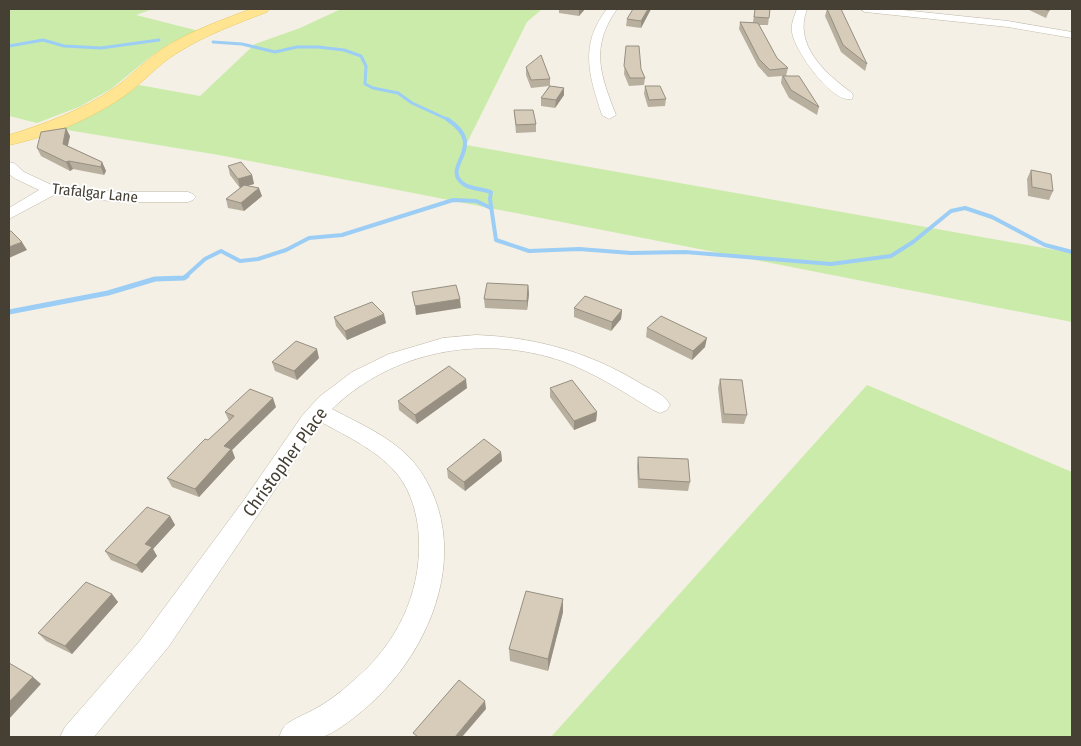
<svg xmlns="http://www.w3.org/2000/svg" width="1081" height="746" viewBox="0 0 1081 746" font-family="'Fira Sans Condensed',sans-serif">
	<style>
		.green { fill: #cbebaa }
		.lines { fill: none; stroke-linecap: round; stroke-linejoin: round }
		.stream-far2 { stroke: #9ccdf5; stroke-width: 3 }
		.stream-far1 { stroke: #9ccdf5; stroke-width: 4 }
		.stream { stroke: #9ccdf5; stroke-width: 5 }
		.minor-casing { stroke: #c0b8a7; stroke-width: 1 }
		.major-casing { stroke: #ecc75b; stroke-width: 1 }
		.minor { fill: #fff; fill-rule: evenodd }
		.major { fill: #ffe592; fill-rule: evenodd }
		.wall { fill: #b8af9f }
		.shaded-wall { fill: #968f82 }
		.building { fill: #d6ccb9; stroke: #968f82 }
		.labels { text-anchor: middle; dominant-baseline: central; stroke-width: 4; stroke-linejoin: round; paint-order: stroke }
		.far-street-label { font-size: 15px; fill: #464034; stroke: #fff }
		.street-label { font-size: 18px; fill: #464034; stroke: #fff }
	</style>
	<rect width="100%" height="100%" fill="#f4f0e5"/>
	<!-- green -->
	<g class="green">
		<path d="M 9,9 L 153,9 L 136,15 L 199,31 L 169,44 L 150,57 L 111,89 L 79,107 L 37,123 L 9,116 Z"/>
		<path d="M 341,9 L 542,9 L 527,22 L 466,145 L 1072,253 L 1072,322 L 219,155 L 61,129 L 117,100 L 139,85 L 200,96 L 255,44 L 300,28 Z"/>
		<path d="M 867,385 L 1072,472 L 1072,737 L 551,737 Z"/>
	</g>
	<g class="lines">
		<!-- stream-far2 -->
		<g class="stream-far2">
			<path d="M 213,42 L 242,44 L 275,52 L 297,47 L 318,47 L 344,50 L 361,56 L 366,66 L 365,84 L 373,88 L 398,93 L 412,103 L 449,120"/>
			<path d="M 9,46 L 43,40 L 64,46 L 101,48 L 159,40"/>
		</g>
		<!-- stream-far1 -->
		<g class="stream-far1">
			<path d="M 447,119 C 491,148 437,167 465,185 C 472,189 483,189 491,192 L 490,199 L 496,240 L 529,251 L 579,249 L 631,253 L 685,252 L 831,264 L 891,256 L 913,242 L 951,211 L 965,208 L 992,217 L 1045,245 L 1072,252"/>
			<path d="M 185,277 L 205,259 L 221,251 L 240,261 L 258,259 L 286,250 L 309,238 L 342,235 L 453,200 L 476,201 L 491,208"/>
		</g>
		<!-- stream -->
		<path class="stream" d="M 9,312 L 108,293 L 155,279 L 184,278 L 187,276"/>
		<!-- minor casing -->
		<g class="minor-casing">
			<g id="minor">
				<path d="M 607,9 L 617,9 C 590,47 600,74 616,115 L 609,119 L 602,115 C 589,76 579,44 607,9 Z"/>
				<path d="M 797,9 L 807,9 C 793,45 825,73 852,93 L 853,96 L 852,99 C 832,104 794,50 792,32 C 791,23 794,17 797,9 Z"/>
				<path d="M 860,9 L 893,9 L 1008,21 L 1072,32 L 1072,38 L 1008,27 L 865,12 Z"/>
				<path d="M 9,162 L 14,163 L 24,172 L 54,186 L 119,192 L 188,192 L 193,194 L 196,197 L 193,200 L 188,202 L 119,202 L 54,195 L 9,219 L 9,208 L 39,190 L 14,178 L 9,174 Z"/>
				<path d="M 476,335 C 536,337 592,353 643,385 C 653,390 665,395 670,405 L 667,410 L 660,413 L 653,410 C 624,392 595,373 562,361 C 483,334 393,350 332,409 C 364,426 401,441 421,472 C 472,549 432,650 368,706 C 355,717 341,729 325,736 C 315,740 291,737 279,737 C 280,735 282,729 284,727 C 288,721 306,714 313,710 C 328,702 341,692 353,681 C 396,645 421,595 419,539 C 418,517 412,493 398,475 C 379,451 348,437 321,422 L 169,646 L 94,737 L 60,737 L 65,727 L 139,642 L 244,500 L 302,416 L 319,397 L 352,372 L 389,354 L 443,338 Z"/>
			</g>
		</g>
		<!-- major casing -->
		<g class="major-casing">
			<path id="major" d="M 251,9 L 269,9 L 267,12 C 236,24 205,35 177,53 C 157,65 143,83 124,96 C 91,119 48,137 9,145 L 9,135 C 45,124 82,110 113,89 C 132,76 147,58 167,46 C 193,30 222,20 251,9 Z"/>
		</g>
		<!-- minor -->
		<use href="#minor" class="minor"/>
		<!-- major -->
		<use href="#major" class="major"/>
	</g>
	<!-- wall -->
	<g class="wall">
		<path d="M 559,9 L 585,9 L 579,16 L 559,13 Z"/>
		<path d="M 651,9 L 641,28 L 626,26 L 627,19 Z"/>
		<path d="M 755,9 L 770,9 L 768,25 L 759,25 L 777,58 L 788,68 L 786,76 L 819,107 L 817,115 L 789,98 L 781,83 L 782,76 L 768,77 L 758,66 L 739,29 L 740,22 L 753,22 Z"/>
		<path d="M 827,9 L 867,64 L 865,71 L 841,52 L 825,16 Z"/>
		<path d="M 1027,9 L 1050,9 L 1046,18 Z"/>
		<path d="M 626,46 L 641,69 L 645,78 L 644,85 L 629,86 L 624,74 Z"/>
		<path d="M 526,67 L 550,79 L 550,86 L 564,88 L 564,95 L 555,108 L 541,106 L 541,98 L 549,86 L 531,88 L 526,75 Z"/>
		<path d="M 645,86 L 666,99 L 665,106 L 648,107 L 644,94 Z"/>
		<path d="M 514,110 L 536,124 L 536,132 L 516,133 Z"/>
		<path d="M 70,136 L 68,146 L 102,162 L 106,171 L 104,175 L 73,169 L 70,171 L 41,156 L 37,148 Z"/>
		<path d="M 228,166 L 252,175 L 254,184 L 248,185 L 262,196 L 244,211 L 228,208 L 226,199 L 240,188 L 230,175 Z"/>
		<path d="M 1031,170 L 1053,191 L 1049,200 L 1028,196 L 1027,179 Z"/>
		<path d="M 528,285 L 529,294 L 527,310 L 485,308 L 484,299 Z"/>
		<path d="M 574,308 L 622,310 L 621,319 L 611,331 L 574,317 Z"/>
		<path d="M 334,317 L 386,323 L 347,340 L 336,326 Z"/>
		<path d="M 647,328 L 705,347 L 692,360 L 646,337 Z"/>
		<path d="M 319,358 L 297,380 L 275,371 L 272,362 Z"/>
		<path d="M 720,379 L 747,415 L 744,424 L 722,423 L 718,388 Z"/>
		<path d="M 467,388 L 417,424 L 399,410 L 398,401 Z"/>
		<path d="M 550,388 L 597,412 L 596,421 L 574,430 L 550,397 Z"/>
		<path d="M 276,407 L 232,450 L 235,458 L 199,497 L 172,487 L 167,478 L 229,421 L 225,412 Z"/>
		<path d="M 501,452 L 502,461 L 465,491 L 448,478 L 447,469 Z"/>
		<path d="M 638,457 L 690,482 L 688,491 L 638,488 L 637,466 Z"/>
		<path d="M 170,516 L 175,525 L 153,549 L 157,556 L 142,573 L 111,560 L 105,551 Z"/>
		<path d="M 112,594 L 118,602 L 72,654 L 46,641 L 38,633 Z"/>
		<path d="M 563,599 L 563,612 L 548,671 L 510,661 L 509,649 Z"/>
	</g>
	<!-- shaded-wall -->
	<g class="shaded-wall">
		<path d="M 579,9 L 585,9 L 579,16 Z"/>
		<path d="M 648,9 L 651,9 L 641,28 L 641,21 Z"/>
		<path d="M 564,88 L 564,95 L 555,108 L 556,100 Z"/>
		<path d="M 66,128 L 70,136 L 66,152 L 63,144 Z"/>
		<path d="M 69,161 L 73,169 L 70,171 L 66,162 Z"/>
		<path d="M 102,162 L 106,171 L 104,175 L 101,167 Z"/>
		<path d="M 252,175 L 254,184 L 240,188 L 238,179 Z"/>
		<path d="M 259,188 L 262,196 L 244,211 L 241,203 Z"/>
		<path d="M 22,242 L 27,250 L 9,258 L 9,247 Z"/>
		<path d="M 528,285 L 529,294 L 527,310 L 527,301 Z"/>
		<path d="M 460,299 L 461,308 L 416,315 L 415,306 Z"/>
		<path d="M 622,310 L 621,319 L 611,331 L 612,322 Z"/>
		<path d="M 384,314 L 386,323 L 347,340 L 345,331 Z"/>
		<path d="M 707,338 L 705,347 L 692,360 L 693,351 Z"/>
		<path d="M 317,349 L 319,358 L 297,380 L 294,371 Z"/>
		<path d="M 466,379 L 467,388 L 417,424 L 415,415 Z"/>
		<path d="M 273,398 L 276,407 L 232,450 L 235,458 L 199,497 L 195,489 L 224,446 Z"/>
		<path d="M 597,412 L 596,421 L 574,430 L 574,421 Z"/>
		<path d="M 501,452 L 502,461 L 465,491 L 464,482 Z"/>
		<path d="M 170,516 L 175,525 L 153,549 L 157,556 L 142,573 L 136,565 L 145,544 Z"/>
		<path d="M 112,594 L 118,602 L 72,654 L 65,646 Z"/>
		<path d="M 563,599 L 563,612 L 548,671 L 548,659 Z"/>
		<path d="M 33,677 L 41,684 L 9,719 L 9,702 Z"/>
		<path d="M 485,701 L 486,709 L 462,737 L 455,737 Z"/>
	</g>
	<!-- building -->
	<g class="building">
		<path d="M 633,9 L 648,9 L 641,21 L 627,19 Z"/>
		<path d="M 755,9 L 770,9 L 769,18 L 754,17 Z"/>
		<path d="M 827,9 L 841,9 L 867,64 L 843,45 Z"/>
		<path d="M 1044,9 L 1050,9 L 1049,11 Z"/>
		<path d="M 740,22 L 758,23 L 777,58 L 788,68 L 770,70 L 759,59 Z"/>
		<path d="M 626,46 L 639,46 L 641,69 L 645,78 L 630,78 L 624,66 Z"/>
		<path d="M 541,55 L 550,79 L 531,80 L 526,67 Z"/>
		<path d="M 783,76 L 799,76 L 819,107 L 791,90 Z"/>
		<path d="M 550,86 L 564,88 L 556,100 L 541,98 Z"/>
		<path d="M 645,86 L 660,86 L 666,99 L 649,100 Z"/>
		<path d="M 514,110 L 533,110 L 536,124 L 516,125 Z"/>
		<path d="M 66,128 L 63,144 L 102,162 L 101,167 L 69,161 L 66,162 L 37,148 L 41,132 Z"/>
		<path d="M 241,162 L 252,175 L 238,179 L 228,166 Z"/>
		<path d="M 1031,170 L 1051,174 L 1053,191 L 1032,187 Z"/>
		<path d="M 244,185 L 259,188 L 241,203 L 226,199 Z"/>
		<path d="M 9,231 L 11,231 L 22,242 L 9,247 Z"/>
		<path d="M 487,283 L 528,285 L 527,301 L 484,299 Z"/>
		<path d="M 456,285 L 460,299 L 415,306 L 412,292 Z"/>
		<path d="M 585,296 L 622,310 L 612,322 L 574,308 Z"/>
		<path d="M 372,302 L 384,314 L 345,331 L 334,317 Z"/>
		<path d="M 661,316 L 707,338 L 693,351 L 647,328 Z"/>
		<path d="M 296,341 L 317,349 L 294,371 L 272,362 Z"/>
		<path d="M 449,366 L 466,379 L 415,415 L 398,401 Z"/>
		<path d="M 720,379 L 742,380 L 747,415 L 724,414 Z"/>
		<path d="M 572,380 L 597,412 L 574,421 L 550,388 Z"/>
		<path d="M 250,389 L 273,398 L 224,446 L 231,449 L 195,489 L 167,478 L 205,439 L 208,440 L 234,416 L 225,412 Z"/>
		<path d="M 484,439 L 501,452 L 464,482 L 447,469 Z"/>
		<path d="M 638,457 L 688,459 L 690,482 L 639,479 Z"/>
		<path d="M 147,507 L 170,516 L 145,544 L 152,547 L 136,565 L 105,551 Z"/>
		<path d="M 86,582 L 112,594 L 65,646 L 38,633 Z"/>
		<path d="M 526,591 L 563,599 L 548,659 L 509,649 Z"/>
		<path d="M 9,663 L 33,677 L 9,702 Z"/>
		<path d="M 459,680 L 485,701 L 455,737 L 418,737 L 413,733 Z"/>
	</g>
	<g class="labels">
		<!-- far-street labels -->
		<g class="far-street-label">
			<text transform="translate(95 193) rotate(6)">Trafalgar Lane</text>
		</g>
		<!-- street labels -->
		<g class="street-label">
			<text transform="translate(285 462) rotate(-54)">Christopher Place</text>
		</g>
	</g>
	<!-- border -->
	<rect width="1081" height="746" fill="none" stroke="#464034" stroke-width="20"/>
</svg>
